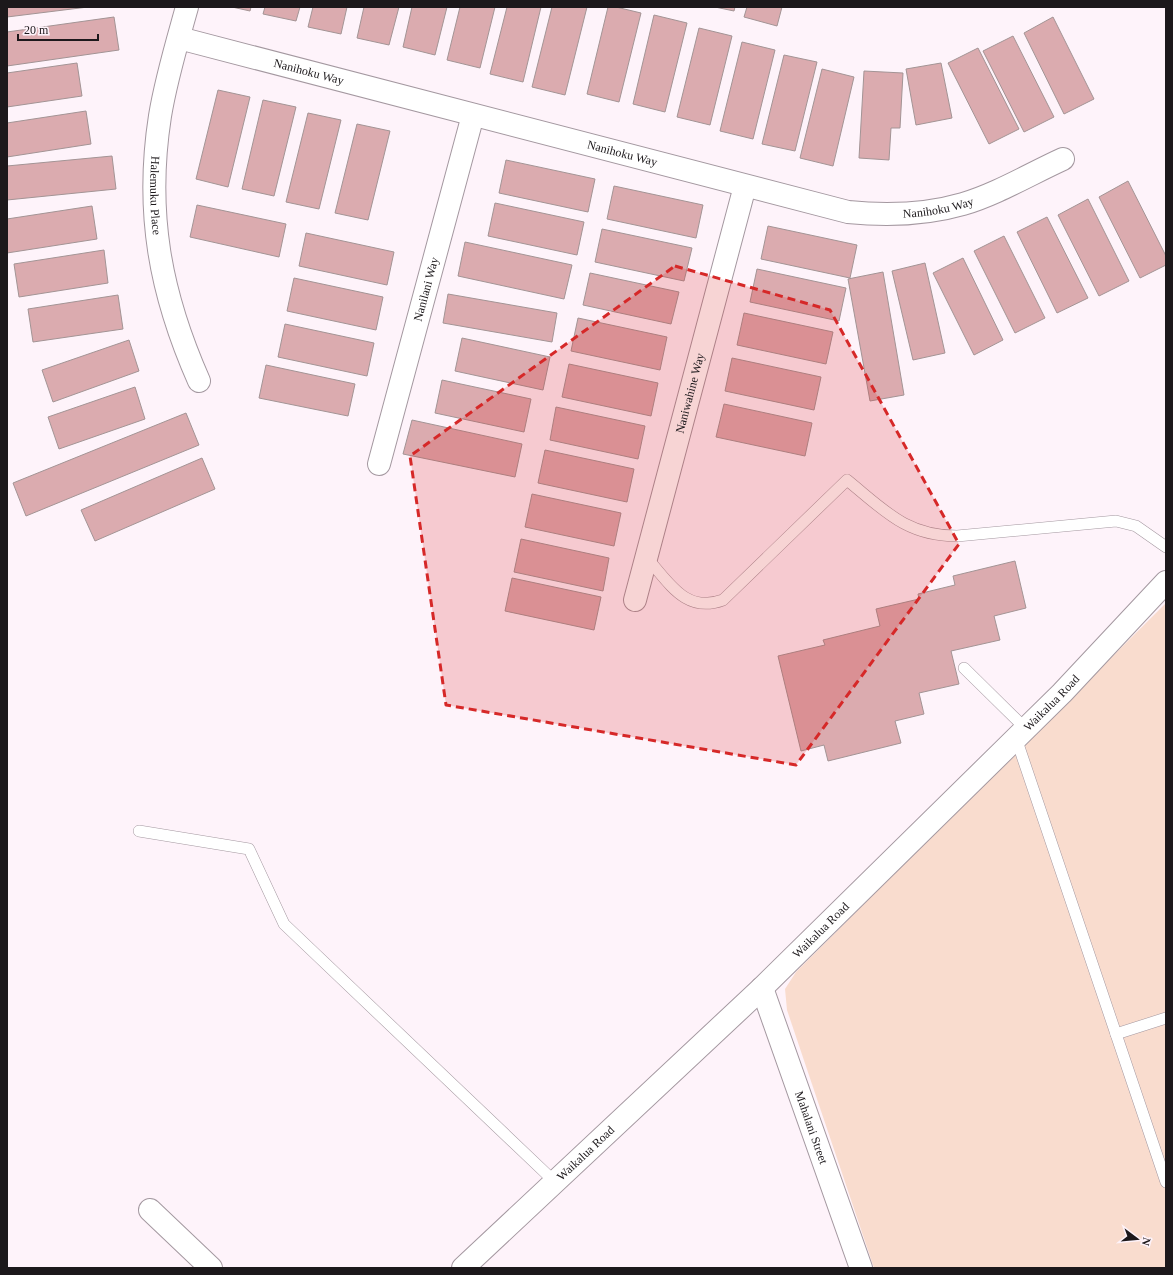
<svg xmlns="http://www.w3.org/2000/svg" width="1173" height="1275" viewBox="0 0 1173 1275" font-family="Georgia,serif">
	<style>
		.green { fill: #f9dcce }
		.building { fill: #dbabaf; stroke: #a39495 }
		.lines { fill: none; stroke-linecap: round; stroke-linejoin: round }
		.service-casing { stroke: #a498a0; stroke-width: 12 }
		.minor-casing { stroke: #a498a0; stroke-width: 24 }
		.service { stroke: #fff; stroke-width: 11 }
		.minor { stroke: #fff; stroke-width: 22 }
		.marked { fill: #d62828; fill-opacity: 0.2; stroke: #d62828; stroke-width: 3; stroke-dasharray: 8 5; stroke-linejoin: round }
		.labels { text-anchor: middle; dominant-baseline: central; stroke-width: 3; stroke-linejoin: round; paint-order: stroke }
		.street-label { font-size: 12px; fill: #1c181b; stroke: #fef3fa }
	</style>
	<rect width="100%" height="100%" fill="#fef3fa"/>
	<!-- green -->
	<path class="green" d="M 1166,603 L 1166,1268 L 874,1268 L 787,1010 L 785,989 L 796,972 Z"/>
	<!-- building -->
	<g class="building">
		<path d="M 7,7 L 88,7 L 7,17 Z"/>
		<path d="M 232,7 L 251,7 L 250,11 Z"/>
		<path d="M 265,7 L 300,7 L 296,21 L 263,14 Z"/>
		<path d="M 313,7 L 347,7 L 341,34 L 308,27 Z"/>
		<path d="M 364,7 L 399,7 L 389,45 L 357,38 Z"/>
		<path d="M 412,7 L 447,7 L 435,55 L 403,47 Z"/>
		<path d="M 460,7 L 495,7 L 480,68 L 447,60 Z"/>
		<path d="M 507,7 L 541,7 L 523,82 L 490,74 Z"/>
		<path d="M 552,7 L 587,7 L 565,95 L 532,87 Z"/>
		<path d="M 608,7 L 616,7 L 641,13 L 619,102 L 587,94 Z"/>
		<path d="M 715,7 L 735,7 L 734,11 Z"/>
		<path d="M 747,7 L 782,7 L 777,26 L 744,17 Z"/>
		<path d="M 654,15 L 687,23 L 665,112 L 633,104 Z"/>
		<path d="M 114,17 L 119,50 L 7,66 L 7,32 Z"/>
		<path d="M 1053,17 L 1094,99 L 1064,114 L 1024,33 Z"/>
		<path d="M 699,28 L 732,36 L 710,125 L 677,117 Z"/>
		<path d="M 1013,36 L 1054,117 L 1024,132 L 983,51 Z"/>
		<path d="M 742,42 L 775,50 L 753,139 L 720,131 Z"/>
		<path d="M 978,48 L 1019,129 L 989,144 L 948,63 Z"/>
		<path d="M 784,55 L 817,62 L 795,151 L 762,144 Z"/>
		<path d="M 77,63 L 82,96 L 7,107 L 7,73 Z"/>
		<path d="M 941,63 L 952,118 L 916,125 L 906,69 Z"/>
		<path d="M 822,69 L 854,77 L 833,166 L 800,158 Z"/>
		<path d="M 864,71 L 903,73 L 900,128 L 891,128 L 889,160 L 859,158 Z"/>
		<path d="M 218,90 L 250,97 L 228,187 L 196,179 Z"/>
		<path d="M 263,100 L 296,107 L 274,196 L 242,189 Z"/>
		<path d="M 86,111 L 91,144 L 7,157 L 7,123 Z"/>
		<path d="M 308,113 L 341,120 L 319,209 L 286,202 Z"/>
		<path d="M 357,124 L 390,131 L 368,220 L 335,213 Z"/>
		<path d="M 112,156 L 116,189 L 7,200 L 7,166 Z"/>
		<path d="M 506,160 L 595,179 L 588,212 L 499,193 Z"/>
		<path d="M 1128,181 L 1166,256 L 1166,265 L 1140,278 L 1099,197 Z"/>
		<path d="M 614,186 L 703,205 L 696,238 L 607,219 Z"/>
		<path d="M 1088,199 L 1129,281 L 1099,296 L 1058,215 Z"/>
		<path d="M 495,203 L 584,222 L 577,255 L 488,236 Z"/>
		<path d="M 197,205 L 286,224 L 279,257 L 190,237 Z"/>
		<path d="M 92,206 L 97,239 L 7,253 L 7,219 Z"/>
		<path d="M 1047,217 L 1088,298 L 1057,313 L 1017,232 Z"/>
		<path d="M 768,226 L 857,245 L 850,278 L 761,259 Z"/>
		<path d="M 602,229 L 692,248 L 684,281 L 595,262 Z"/>
		<path d="M 306,233 L 394,252 L 387,285 L 299,266 Z"/>
		<path d="M 1004,236 L 1045,318 L 1015,333 L 974,251 Z"/>
		<path d="M 465,242 L 572,265 L 564,299 L 458,276 Z"/>
		<path d="M 104,250 L 108,283 L 19,297 L 14,264 Z"/>
		<path d="M 963,258 L 1003,340 L 974,355 L 933,273 Z"/>
		<path d="M 925,263 L 945,353 L 913,360 L 892,271 Z"/>
		<path d="M 757,269 L 846,288 L 839,321 L 750,302 Z"/>
		<path d="M 883,272 L 904,395 L 870,401 L 848,279 Z"/>
		<path d="M 590,273 L 679,292 L 671,324 L 583,305 Z"/>
		<path d="M 294,278 L 383,297 L 376,330 L 287,311 Z"/>
		<path d="M 448,294 L 557,313 L 552,342 L 443,323 Z"/>
		<path d="M 118,295 L 123,329 L 33,342 L 28,309 Z"/>
		<path d="M 744,313 L 833,332 L 826,364 L 737,345 Z"/>
		<path d="M 578,318 L 667,337 L 660,370 L 571,351 Z"/>
		<path d="M 285,324 L 374,343 L 367,376 L 278,357 Z"/>
		<path d="M 462,338 L 550,357 L 543,390 L 455,371 Z"/>
		<path d="M 129,340 L 139,371 L 53,402 L 42,370 Z"/>
		<path d="M 732,358 L 821,377 L 814,410 L 725,391 Z"/>
		<path d="M 569,364 L 658,383 L 651,416 L 562,397 Z"/>
		<path d="M 266,365 L 355,384 L 348,416 L 259,398 Z"/>
		<path d="M 442,380 L 531,399 L 524,432 L 435,413 Z"/>
		<path d="M 135,387 L 145,419 L 59,449 L 48,417 Z"/>
		<path d="M 724,404 L 812,423 L 805,456 L 716,437 Z"/>
		<path d="M 556,407 L 645,426 L 638,459 L 550,440 Z"/>
		<path d="M 186,413 L 199,445 L 26,516 L 13,483 Z"/>
		<path d="M 412,420 L 522,444 L 515,477 L 403,454 Z"/>
		<path d="M 545,450 L 634,469 L 627,502 L 538,483 Z"/>
		<path d="M 202,458 L 215,489 L 95,541 L 81,510 Z"/>
		<path d="M 532,494 L 621,513 L 614,546 L 525,527 Z"/>
		<path d="M 521,539 L 609,558 L 603,591 L 514,572 Z"/>
		<path d="M 1015,561 L 1026,608 L 994,616 L 1000,640 L 951,651 L 959,684 L 919,693 L 924,714 L 895,721 L 901,743 L 828,761 L 824,745 L 801,751 L 778,656 L 825,645 L 823,640 L 880,626 L 876,609 L 919,599 L 918,594 L 955,585 L 953,576 Z"/>
		<path d="M 512,578 L 601,597 L 594,630 L 505,611 Z"/>
	</g>
	<g class="lines">
		<!-- service casing -->
		<g class="service-casing">
			<g id="service">
				<path d="M 646,557 C 669,582 685,614 723,600 L 847,480 C 884,510 906,536 957,536 L 1116,521 L 1136,526 L 1166,547"/>
				<path d="M 964,668 L 1025,728"/>
				<path d="M 1016,738 L 1166,1182"/>
				<path d="M 139,831 L 249,849 L 284,924 L 555,1182"/>
				<path d="M 1116,1034 L 1166,1018"/>
			</g>
		</g>
		<!-- minor casing -->
		<g class="minor-casing">
			<g id="minor">
				<path id="s1" d="M 187,7 C 177,43 166,79 160,116 C 145,212 160,293 199,381"/>
				<path id="s2" d="M 179,38 L 848,212 C 887,216 925,215 963,204 C 997,194 1030,174 1063,159"/>
				<path id="s3" d="M 379,464 L 473,115"/>
				<path id="s4" d="M 635,600 L 745,186"/>
				<path id="s5" d="M 762,988 L 861,1268"/>
				<path d="M 150,1210 L 211,1268"/>
				<path id="s6" d="M 463,1268 L 762,988 L 1062,693 L 1166,582"/>
			</g>
		</g>
		<!-- service -->
		<use href="#service" class="service"/>
		<!-- minor -->
		<use href="#minor" class="minor"/>
	</g>
	<!-- marked area -->
	<path class="marked" d="M 675,266 L 830,310 L 959,544 L 796,765 L 446,705 L 410,456 Z"/>
	<g class="labels">
		<!-- street labels -->
		<g class="street-label">
			<text stroke="none"><textPath href="#s2" startOffset="134">Nanihoku Way</textPath></text>
			<text stroke="none"><textPath href="#s2" startOffset="458">Nanihoku Way</textPath></text>
			<text stroke="none"><textPath href="#s1" startOffset="192">Halemuku Place</textPath></text>
			<text stroke="none"><textPath href="#s2" startOffset="782">Nanihoku Way</textPath></text>
			<text stroke="none"><textPath href="#s3" startOffset="181">Nanilani Way</textPath></text>
			<text stroke="none"><textPath href="#s4" startOffset="214">Naniwahine Way</textPath></text>
			<text stroke="none"><textPath href="#s6" startOffset="816">Waikalua Road</textPath></text>
			<text stroke="none"><textPath href="#s6" startOffset="492">Waikalua Road</textPath></text>
			<text stroke="none"><textPath href="#s5" startOffset="148">Mahalani Street</textPath></text>
			<text stroke="none"><textPath href="#s6" startOffset="168">Waikalua Road</textPath></text>
		</g>
	</g>
	<!-- border -->
	<rect width="1173" height="1275" fill="none" stroke="#1c181b" stroke-width="16"/>
	<!-- north arrow -->
	<g transform="translate(1137 1239) rotate(106)" stroke="#fef3fa" stroke-width="3" paint-order="stroke">
	<path d="M0-3L7 15L0 10L-7 15Z" fill="#1c181b"/>
	<text y="-6" font-size="11" font-weight="bold" text-anchor="middle" fill="#1c181b">N</text>
	</g>
	<!-- scale -->
	<path d="M18 34v6h80v-6" fill="none" stroke="#1c181b" stroke-width="2"/>
	<text x="24" y="34" font-size="12" fill="#1c181b" stroke="#fef3fa" stroke-width="3" paint-order="stroke">20 m</text>
</svg>
